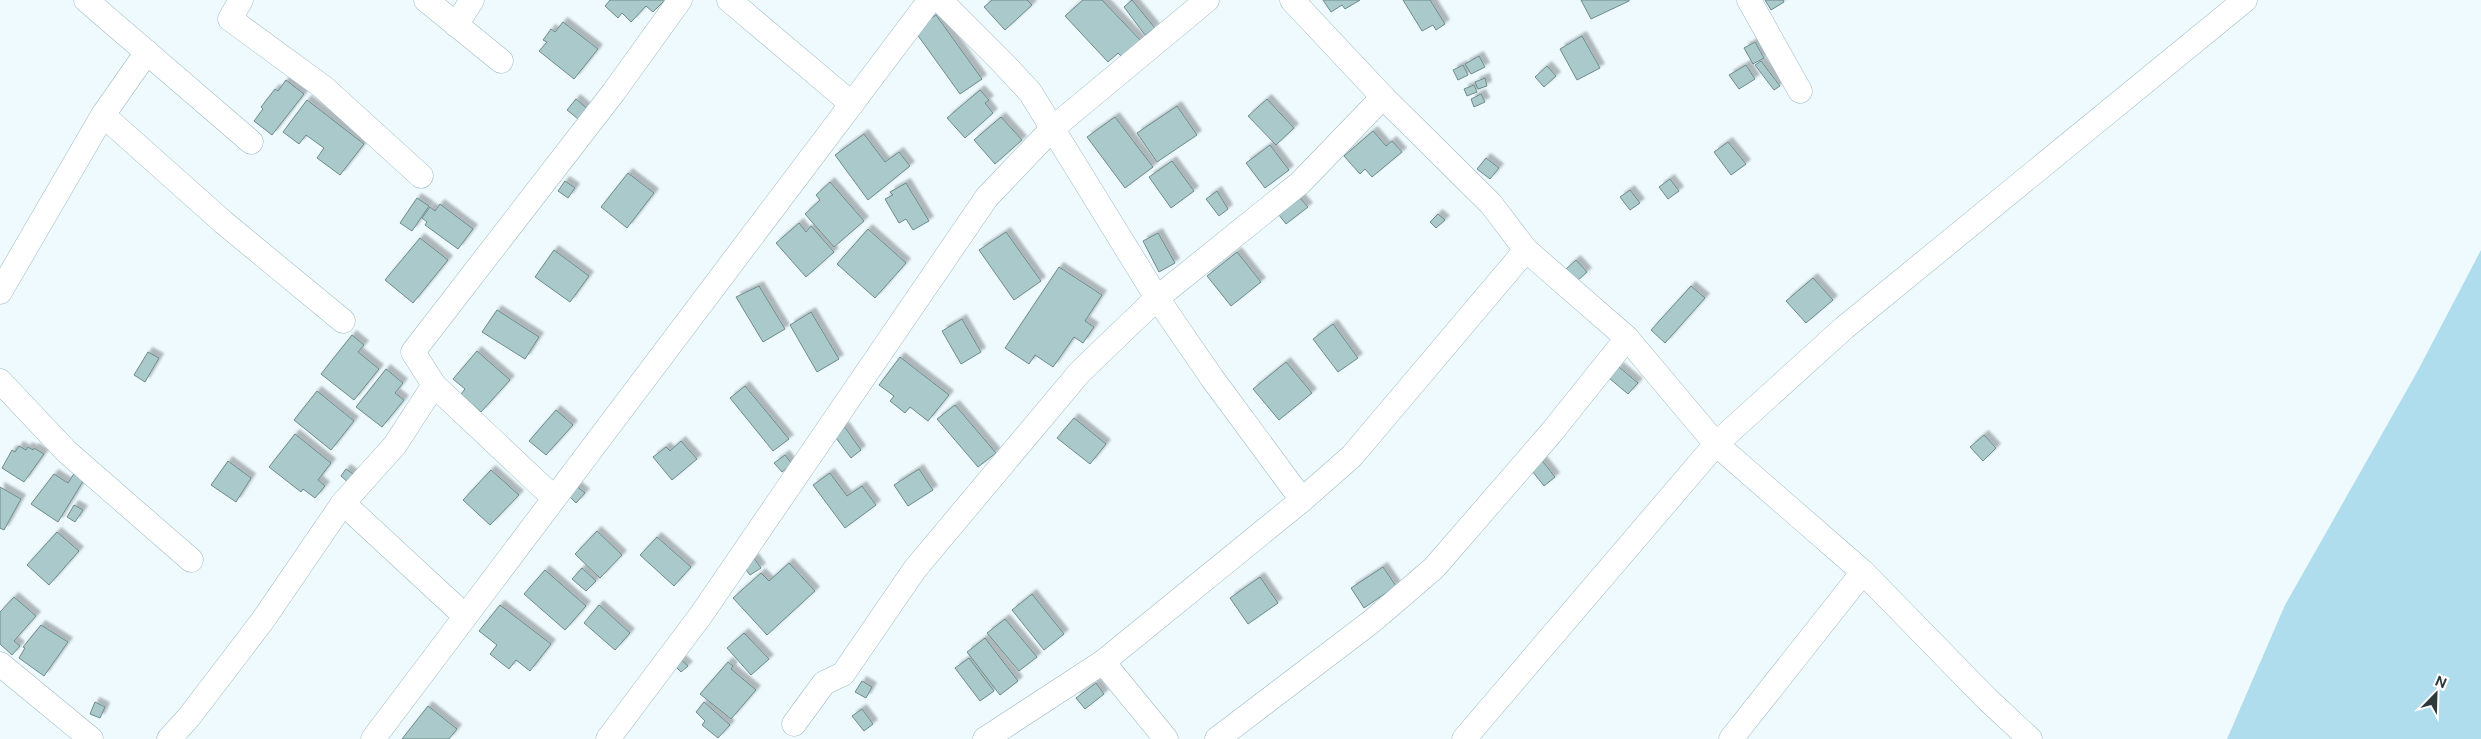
<svg xmlns="http://www.w3.org/2000/svg" width="2481" height="739" viewBox="0 0 2481 739" font-family="'Public Sans',sans-serif">
	<style>
		.green { fill: #b0ddee }
		.building { fill: #aac9ca; stroke: #6d8b8b; filter: url(#shadow) }
		.lines { fill: none; stroke-linecap: round; stroke-linejoin: round }
		.minor-casing { stroke: #9ebac5; stroke-width: 25 }
		.minor { stroke: #fff; stroke-width: 24 }
	</style>
	<defs>
		<filter id="shadow"><feDropShadow dx="4.5" dy="-4.5" stdDeviation="1" flood-color="#0004"/></filter>
	</defs>
	<rect width="100%" height="100%" fill="#eefafe"/>
	<!-- green -->
	<path class="green" d="M 2481,250 L 2481,739 L 2227,739 L 2285,605 L 2416,374 Z"/>
	<!-- building -->
	<g class="building">
		<path d="M 610,0 L 665,0 L 653,12 L 646,6 L 631,22 L 622,13 L 618,18 L 605,6 Z"/>
		<path d="M 992,0 L 1027,0 L 1032,5 L 1005,30 L 984,7 Z"/>
		<path d="M 1083,0 L 1102,0 L 1141,41 L 1123,58 L 1118,53 L 1108,62 L 1065,16 Z"/>
		<path d="M 1132,0 L 1155,28 L 1145,35 L 1124,7 Z"/>
		<path d="M 1323,0 L 1360,0 L 1345,9 L 1342,5 L 1331,12 Z"/>
		<path d="M 1403,0 L 1430,0 L 1445,24 L 1436,30 L 1433,25 L 1422,31 Z"/>
		<path d="M 1581,0 L 1629,0 L 1629,1 L 1591,19 Z"/>
		<path d="M 1765,0 L 1783,0 L 1784,2 L 1771,10 Z"/>
		<path d="M 936,15 L 982,79 L 960,94 L 914,30 Z"/>
		<path d="M 563,22 L 598,49 L 574,79 L 539,51 L 547,42 L 543,40 L 551,29 L 555,32 Z"/>
		<path d="M 1582,36 L 1600,68 L 1577,80 L 1560,49 Z"/>
		<path d="M 1755,42 L 1764,58 L 1753,64 L 1744,48 Z"/>
		<path d="M 1479,56 L 1485,67 L 1471,74 L 1465,64 Z"/>
		<path d="M 1761,61 L 1780,86 L 1774,90 L 1755,65 Z"/>
		<path d="M 1463,65 L 1468,75 L 1458,80 L 1453,70 Z"/>
		<path d="M 1746,65 L 1755,79 L 1739,89 L 1729,75 Z"/>
		<path d="M 1547,66 L 1556,76 L 1544,87 L 1535,77 Z"/>
		<path d="M 1485,78 L 1487,86 L 1478,89 L 1475,82 Z"/>
		<path d="M 286,80 L 304,94 L 272,135 L 254,121 L 263,109 L 261,107 L 275,89 L 278,91 Z"/>
		<path d="M 1474,85 L 1477,92 L 1467,96 L 1464,89 Z"/>
		<path d="M 980,90 L 989,100 L 985,103 L 993,113 L 965,138 L 947,118 Z"/>
		<path d="M 1481,94 L 1485,102 L 1474,107 L 1471,99 Z"/>
		<path d="M 576,99 L 591,112 L 583,123 L 567,110 Z"/>
		<path d="M 1267,99 L 1294,128 L 1276,145 L 1248,116 Z"/>
		<path d="M 307,100 L 364,144 L 340,175 L 317,158 L 324,148 L 306,135 L 299,144 L 283,132 Z"/>
		<path d="M 1177,106 L 1197,135 L 1157,162 L 1137,133 Z"/>
		<path d="M 1001,117 L 1022,140 L 995,164 L 974,140 Z"/>
		<path d="M 1115,117 L 1153,167 L 1125,188 L 1087,137 Z"/>
		<path d="M 1373,131 L 1386,146 L 1392,141 L 1402,152 L 1372,177 L 1365,169 L 1360,174 L 1344,156 Z"/>
		<path d="M 864,134 L 885,162 L 899,152 L 910,166 L 868,200 L 835,155 Z"/>
		<path d="M 1728,142 L 1746,164 L 1731,175 L 1714,152 Z"/>
		<path d="M 1270,145 L 1289,170 L 1265,188 L 1246,163 Z"/>
		<path d="M 1486,158 L 1499,168 L 1490,179 L 1477,169 Z"/>
		<path d="M 1172,161 L 1194,191 L 1171,208 L 1149,177 Z"/>
		<path d="M 628,173 L 654,193 L 627,228 L 601,207 Z"/>
		<path d="M 1670,179 L 1679,191 L 1668,199 L 1659,187 Z"/>
		<path d="M 565,181 L 575,188 L 568,198 L 558,191 Z"/>
		<path d="M 830,182 L 864,221 L 834,247 L 805,214 L 820,200 L 816,195 Z"/>
		<path d="M 906,183 L 929,221 L 913,230 L 906,219 L 899,223 L 885,199 L 893,195 L 890,192 Z"/>
		<path d="M 1630,190 L 1640,203 L 1630,210 L 1620,197 Z"/>
		<path d="M 1217,191 L 1228,209 L 1219,216 L 1206,199 Z"/>
		<path d="M 417,198 L 429,206 L 412,231 L 400,223 Z"/>
		<path d="M 1300,198 L 1308,207 L 1286,224 L 1279,215 Z"/>
		<path d="M 440,204 L 473,229 L 458,249 L 425,225 L 427,222 L 422,218 L 430,207 L 435,211 Z"/>
		<path d="M 1438,214 L 1445,220 L 1436,228 L 1430,222 Z"/>
		<path d="M 799,223 L 806,232 L 811,226 L 834,252 L 806,277 L 776,243 Z"/>
		<path d="M 868,229 L 906,263 L 875,298 L 837,264 Z"/>
		<path d="M 1006,232 L 1041,281 L 1014,300 L 979,250 Z"/>
		<path d="M 1158,233 L 1175,263 L 1159,272 L 1143,241 Z"/>
		<path d="M 420,238 L 448,260 L 413,303 L 385,280 Z"/>
		<path d="M 554,250 L 589,276 L 570,302 L 535,277 Z"/>
		<path d="M 1237,252 L 1261,282 L 1231,306 L 1207,276 Z"/>
		<path d="M 1576,260 L 1587,272 L 1577,281 L 1566,269 Z"/>
		<path d="M 1059,267 L 1102,295 L 1085,321 L 1094,327 L 1083,343 L 1074,337 L 1053,367 L 1035,355 L 1029,364 L 1005,348 Z"/>
		<path d="M 1813,278 L 1833,300 L 1806,323 L 1786,301 Z"/>
		<path d="M 759,286 L 785,329 L 763,342 L 736,297 Z"/>
		<path d="M 1691,286 L 1705,298 L 1665,343 L 1651,330 Z"/>
		<path d="M 497,310 L 539,337 L 525,359 L 482,332 Z"/>
		<path d="M 811,312 L 839,359 L 817,372 L 790,325 Z"/>
		<path d="M 962,319 L 981,352 L 961,364 L 942,331 Z"/>
		<path d="M 1333,324 L 1358,358 L 1338,372 L 1313,339 Z"/>
		<path d="M 352,335 L 364,345 L 358,352 L 379,369 L 354,400 L 321,374 Z"/>
		<path d="M 477,351 L 510,380 L 481,412 L 461,394 L 465,389 L 453,379 Z"/>
		<path d="M 148,352 L 159,358 L 145,382 L 134,375 Z"/>
		<path d="M 900,357 L 949,395 L 928,421 L 910,407 L 905,413 L 890,401 L 894,396 L 879,385 Z"/>
		<path d="M 1286,362 L 1312,393 L 1279,420 L 1253,389 Z"/>
		<path d="M 1619,367 L 1638,383 L 1628,394 L 1609,378 Z"/>
		<path d="M 386,369 L 403,383 L 395,393 L 404,400 L 382,427 L 356,407 Z"/>
		<path d="M 745,386 L 789,439 L 773,451 L 730,398 Z"/>
		<path d="M 317,391 L 354,421 L 331,450 L 294,420 Z"/>
		<path d="M 955,405 L 996,453 L 978,467 L 937,419 Z"/>
		<path d="M 556,410 L 573,425 L 546,455 L 529,441 Z"/>
		<path d="M 1074,418 L 1106,444 L 1090,464 L 1057,438 Z"/>
		<path d="M 844,426 L 861,450 L 851,458 L 833,434 Z"/>
		<path d="M 295,434 L 331,463 L 318,480 L 325,486 L 315,498 L 303,489 L 301,492 L 269,467 Z"/>
		<path d="M 1984,435 L 1996,448 L 1983,461 L 1970,447 Z"/>
		<path d="M 681,441 L 697,459 L 672,480 L 653,457 L 666,447 L 670,451 Z"/>
		<path d="M 19,446 L 26,450 L 28,447 L 33,450 L 34,448 L 44,454 L 24,482 L 2,468 L 12,450 L 15,452 Z"/>
		<path d="M 785,455 L 792,464 L 782,472 L 774,463 Z"/>
		<path d="M 1540,458 L 1555,477 L 1544,486 L 1529,467 Z"/>
		<path d="M 228,461 L 251,478 L 236,502 L 211,485 Z"/>
		<path d="M 346,469 L 356,476 L 350,484 L 341,476 Z"/>
		<path d="M 919,469 L 933,490 L 908,506 L 894,485 Z"/>
		<path d="M 491,470 L 519,495 L 490,525 L 463,500 Z"/>
		<path d="M 75,472 L 85,478 L 58,522 L 31,504 L 54,474 L 68,483 Z"/>
		<path d="M 830,473 L 847,496 L 862,486 L 876,505 L 845,528 L 813,485 Z"/>
		<path d="M 575,485 L 585,493 L 576,503 L 567,494 Z"/>
		<path d="M 0,487 L 21,499 L 4,530 L 0,528 Z"/>
		<path d="M 74,505 L 83,510 L 75,522 L 67,517 Z"/>
		<path d="M 597,531 L 622,555 L 600,578 L 575,554 Z"/>
		<path d="M 57,532 L 79,551 L 49,585 L 27,565 Z"/>
		<path d="M 657,537 L 691,567 L 674,586 L 640,555 Z"/>
		<path d="M 754,558 L 761,568 L 750,575 L 743,566 Z"/>
		<path d="M 789,563 L 815,591 L 767,635 L 733,598 L 761,573 L 769,581 Z"/>
		<path d="M 1383,567 L 1396,586 L 1364,608 L 1351,588 Z"/>
		<path d="M 582,568 L 596,581 L 586,591 L 572,579 Z"/>
		<path d="M 545,570 L 586,606 L 565,630 L 524,594 Z"/>
		<path d="M 1260,577 L 1278,603 L 1248,624 L 1230,598 Z"/>
		<path d="M 1032,594 L 1064,634 L 1044,650 L 1012,610 Z"/>
		<path d="M 14,597 L 36,616 L 14,641 L 20,646 L 12,655 L 0,644 L 0,612 Z"/>
		<path d="M 500,605 L 551,644 L 530,671 L 516,660 L 509,669 L 490,654 L 497,645 L 479,631 Z"/>
		<path d="M 599,605 L 630,633 L 615,650 L 584,623 Z"/>
		<path d="M 1005,619 L 1037,657 L 1019,671 L 987,633 Z"/>
		<path d="M 41,625 L 68,642 L 44,676 L 19,658 L 25,648 L 23,647 Z"/>
		<path d="M 744,633 L 769,659 L 751,675 L 727,648 Z"/>
		<path d="M 985,638 L 1018,681 L 1000,695 L 967,652 Z"/>
		<path d="M 679,658 L 688,666 L 681,672 L 673,664 Z"/>
		<path d="M 969,658 L 994,691 L 980,701 L 955,668 Z"/>
		<path d="M 728,662 L 733,666 L 731,669 L 756,690 L 731,719 L 700,694 Z"/>
		<path d="M 862,681 L 872,687 L 866,698 L 855,692 Z"/>
		<path d="M 1096,683 L 1104,694 L 1085,709 L 1076,698 Z"/>
		<path d="M 95,702 L 105,707 L 100,718 L 90,714 Z"/>
		<path d="M 704,702 L 730,725 L 718,738 L 702,725 L 705,721 L 696,712 Z"/>
		<path d="M 428,706 L 457,729 L 449,739 L 402,739 Z"/>
		<path d="M 862,709 L 873,724 L 864,731 L 852,716 Z"/>
	</g>
	<g class="lines">
		<!-- minor casing -->
		<g class="minor-casing">
			<g id="minor">
				<path d="M 86,0 L 251,142"/>
				<path d="M 241,0 L 230,19 L 323,87 L 421,176"/>
				<path d="M 426,0 L 501,61"/>
				<path d="M 729,0 L 852,104"/>
				<path d="M 940,0 L 1003,63 L 1030,92 L 1157,298 L 1212,378 L 1302,500"/>
				<path d="M 1292,0 L 1383,97 L 1491,204 L 1526,250 L 1627,338 L 1716,444 L 1863,572 L 1987,699 L 2030,739"/>
				<path d="M 1749,0 L 1800,91"/>
				<path d="M 456,25 L 472,0"/>
				<path d="M 103,115 L 223,222 L 343,321"/>
				<path d="M 0,292 L 103,115 L 147,52"/>
				<path d="M 0,381 L 67,452 L 191,560"/>
				<path d="M 434,385 L 554,498"/>
				<path d="M 343,503 L 465,616"/>
				<path d="M 1103,662 L 1166,739"/>
				<path d="M 0,664 L 91,739"/>
				<path d="M 794,724 L 824,683 L 843,674 L 915,569 L 1080,372 L 1157,298 L 1300,183 L 1383,97"/>
				<path d="M 169,739 L 189,717 L 263,620 L 343,503 L 395,445 L 434,385 L 413,352 L 613,93 L 680,0"/>
				<path d="M 373,739 L 930,0"/>
				<path d="M 608,739 L 701,615 L 987,197 L 1053,128 L 1207,0"/>
				<path d="M 985,739 L 1103,662 L 1302,500 L 1352,456 L 1526,250"/>
				<path d="M 1217,739 L 1371,622 L 1434,568 L 1551,433 L 1627,338"/>
				<path d="M 1464,739 L 1716,444 L 1844,328 L 2245,0"/>
				<path d="M 1731,739 L 1863,572"/>
			</g>
		</g>
		<!-- minor -->
		<use href="#minor" class="minor"/>
	</g>
	<!-- north arrow -->
	<g transform="translate(2436 694) rotate(23)" stroke="#ffffff" stroke-width="4" paint-order="stroke">
	<path d="M0-4L9 19L0 12L-9 19Z" fill="#2e393e"/>
	<text y="-8" font-size="14" font-weight="bold" text-anchor="middle" fill="#2e393e">N</text>
	</g>
</svg>
